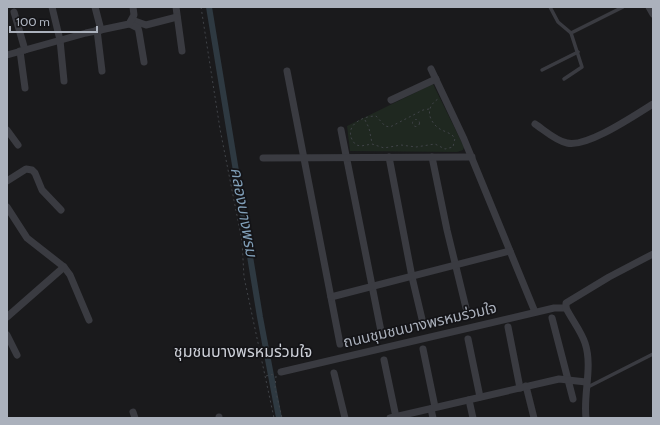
<svg xmlns="http://www.w3.org/2000/svg" width="660" height="425" viewBox="0 0 660 425" font-family="Cabin,'Noto Sans Thai',sans-serif">
	<style>
		.green { fill: #1f2820 }
		.lines { fill: none; stroke-linecap: round; stroke-linejoin: round }
		.canal { stroke: #2e3941; stroke-width: 6 }
		.path { stroke: #404348; stroke-width: 1; stroke-dasharray: 2 3; stroke-linecap: butt }
		.service { stroke: #3a3b41; stroke-width: 3.5 }
		.minor { stroke: #3a3b41; stroke-width: 7 }
		.labels { text-anchor: middle; dominant-baseline: central; stroke-width: 3.5; stroke-linejoin: round; paint-order: stroke }
		.street-label { font-size: 15px; fill: #abb1bc; stroke: #141417 }
		.water-label { font-size: 16px; font-style: italic; fill: #819fb8; stroke: #141417 }
		.neighbourhood-label { font-size: 16px; fill: #cdd0d8; stroke: #141417 }
	</style>
	<rect width="100%" height="100%" fill="#1a1a1c"/>
	<!-- green -->
	<path class="green" d="M 433,84 L 464,147 L 463,150 L 457,152 L 350,151 L 347,126 Z"/>
	<g class="lines">
		<!-- canal -->
		<path class="canal" d="M 209,7 L 260,317 L 279,418"/>
		<!-- path -->
		<g class="path">
			<path d="M 201,7 L 220,129 L 242,241 L 244,277 L 274,418"/>
			<path d="M 429,109 L 423,110 L 390,127 L 385,126 L 376,116 C 359,116 341,129 356,145 L 361,146 L 372,144 L 384,148 L 401,145 L 416,147 L 435,144 L 445,149 L 453,147 L 455,138 C 449,131 442,132 436,126 C 427,117 427,106 438,99"/>
			<circle cx="416" cy="123" r="3.5"/>
			<path d="M 365,120 L 369,128 L 372,143"/>
			<path d="M 266,376 L 274,374"/>
			<path d="M 276,376 L 275,388 L 282,418"/>
		</g>
		<!-- service -->
		<g class="service">
			<path d="M 550,7 L 558,22 L 571,33 L 623,7"/>
			<path d="M 542,70 L 578,52"/>
			<path d="M 564,79 L 582,67 L 571,33"/>
			<path d="M 586,388 L 653,354"/>
		</g>
		<!-- minor -->
		<g class="minor">
			<path d="M 52,7 L 60,40 L 64,81"/>
			<path d="M 95,7 L 101,30"/>
			<path d="M 176,7 L 182,51"/>
			<path d="M 649,7 L 653,14"/>
			<path d="M 14,12 L 25,50"/>
			<path d="M 132,20 L 146,25 L 177,17"/>
			<path d="M 130,24 L 138,28 L 139,32 L 144,62"/>
			<path d="M 97,30 L 102,71"/>
			<path d="M 20,51 L 25,88"/>
			<path d="M 7,55 L 86,33 L 129,24 L 134,15 L 133,7"/>
			<path d="M 431,69 L 464,139 L 535,312"/>
			<path d="M 287,71 L 340,344"/>
			<path d="M 391,100 L 436,79"/>
			<path d="M 535,124 C 544,130 556,141 567,143 C 587,148 635,115 653,104"/>
			<path d="M 7,130 L 18,145"/>
			<path d="M 341,130 L 381,331"/>
			<path d="M 389,157 L 412,277 L 422,319"/>
			<path d="M 432,157 L 447,230 L 466,308"/>
			<path d="M 263,158 L 472,157"/>
			<path d="M 7,181 L 26,169 L 32,170 L 35,173 L 42,190 L 61,210"/>
			<path d="M 7,207 L 27,238 L 64,267 L 70,275 L 89,320"/>
			<path d="M 331,297 L 510,251"/>
			<path d="M 7,317 L 64,267"/>
			<path d="M 552,318 L 573,399"/>
			<path d="M 508,327 L 520,388"/>
			<path d="M 7,335 L 17,355"/>
			<path d="M 468,339 L 480,397"/>
			<path d="M 423,349 L 435,407"/>
			<path d="M 384,360 L 396,417"/>
			<path d="M 281,372 L 554,308 L 566,308"/>
			<path d="M 334,373 L 345,418"/>
			<path d="M 526,386 L 534,418"/>
			<path d="M 469,400 L 473,418"/>
			<path d="M 431,409 L 433,418"/>
			<path d="M 133,412 L 135,418"/>
			<path d="M 219,417 L 219,418"/>
			<path d="M 390,418 L 559,379 L 586,382"/>
			<path d="M 586,418 C 583,394 593,367 585,343 C 581,331 572,320 566,308 L 566,303 L 609,277 L 653,254"/>
		</g>
	</g>
	<g class="labels">
		<!-- street labels -->
		<g class="street-label">
			<text transform="translate(420 325) rotate(-13)">ถนนชุมชนบางพรหมร่วมใจ</text>
		</g>
		<!-- water labels -->
		<g class="water-label">
			<text transform="translate(244 212) rotate(80)">คลองบางพรม</text>
		</g>
		<!-- neighbourhood labels -->
		<g class="neighbourhood-label">
			<text x="243" y="351">ชุมชนบางพรหมร่วมใจ</text>
		</g>
	</g>
	<!-- border -->
	<rect width="660" height="425" fill="none" stroke="#abb1bc" stroke-width="16"/>
	<!-- scale -->
	<path d="M10 26v6h87v-6" fill="none" stroke="#abb1bc" stroke-width="2"/>
	<text x="16" y="26" font-size="12" fill="#abb1bc" stroke="#141417" stroke-width="3" paint-order="stroke">100 m</text>
</svg>
